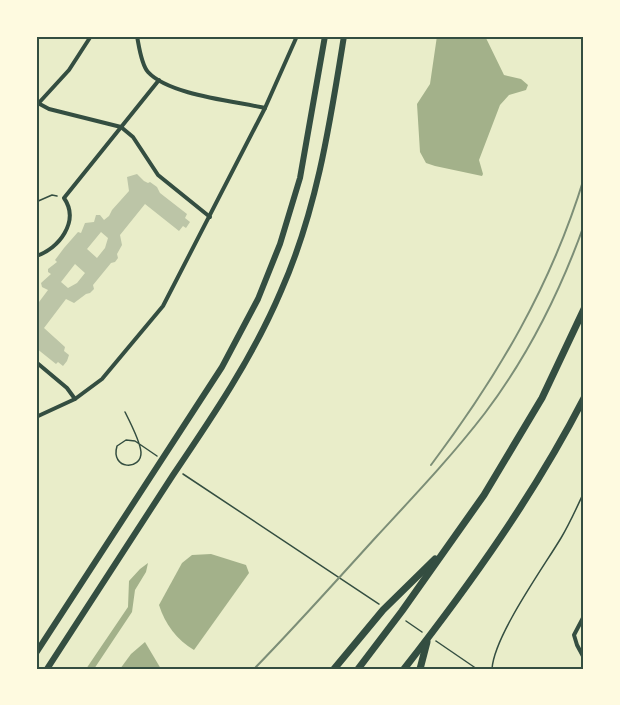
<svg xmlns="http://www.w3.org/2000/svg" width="620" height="705" viewBox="0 0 620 705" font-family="Overpass,sans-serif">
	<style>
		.water { fill: #a3b18a }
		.building { fill: #bcc5a7; fill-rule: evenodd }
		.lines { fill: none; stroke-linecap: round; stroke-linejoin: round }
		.path { stroke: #344e41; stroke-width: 1.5 }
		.minor { stroke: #344e41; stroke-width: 4 }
		.primary { stroke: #344e41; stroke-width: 6 }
		.motorway { stroke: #344e41; stroke-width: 7 }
		.rail { stroke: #7c8e77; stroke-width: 2 }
		.neatline { fill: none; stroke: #344e41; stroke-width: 2 }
	</style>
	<rect width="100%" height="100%" fill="#e9edc9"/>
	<!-- water -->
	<g class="water">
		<path d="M 437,36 L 485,36 L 504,75 L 521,79 L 528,85 L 526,90 L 509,95 L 500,105 L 479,160 L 483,174 L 482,176 L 435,166 L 426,163 L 420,152 L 417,104 L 430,84 Z"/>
		<path d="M 211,554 L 246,565 L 249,573 L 194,650 C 177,640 165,624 159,605 L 182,563 L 192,555 Z"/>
		<path d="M 148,563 L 146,572 L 135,590 L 132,612 L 94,669 L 86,669 L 128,607 L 129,581 L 140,569 Z"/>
		<path d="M 145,642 L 161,669 L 120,669 L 131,654 Z"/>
	</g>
	<!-- building -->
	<path class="building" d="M 137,174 L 144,181 L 148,183 L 150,182 L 157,187 L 160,193 L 187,214 L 185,218 L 190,222 L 186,228 L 183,226 L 179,231 L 145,204 L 120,235 L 122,245 L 117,254 L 118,258 L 115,262 L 111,263 L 93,285 L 94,289 L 90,293 L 86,294 L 74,303 L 66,299 L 44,328 L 65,347 L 64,351 L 69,355 L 67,361 L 63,366 L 58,362 L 56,364 L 36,348 L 36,306 L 48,290 L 42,287 L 41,283 L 51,274 L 48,272 L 48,269 L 57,262 L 55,260 L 64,248 L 78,232 L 81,233 L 85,223 L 94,222 L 96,215 L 100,215 L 104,220 L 109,216 L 112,210 L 129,191 L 127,177 ZM 101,232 L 108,238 L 105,248 L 97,258 L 87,249 ZM 75,264 L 85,273 L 77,283 L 68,288 L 61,282 Z"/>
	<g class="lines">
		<!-- path -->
		<g class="path">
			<path d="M 36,202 L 52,195 L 57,196"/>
			<path d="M 125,412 C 130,422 140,441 141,452 C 142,471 110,470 117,446 L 126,440 L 135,441 L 157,456"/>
			<path d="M 183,474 L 379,604"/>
			<path d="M 406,621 L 422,632"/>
			<path d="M 436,641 L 477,669"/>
			<path d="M 492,669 C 494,636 543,568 561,538 C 570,523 577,507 584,492"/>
		</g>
		<!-- minor -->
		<g class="minor">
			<path d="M 137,36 C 139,46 141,64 148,72 C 169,95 234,101 265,108"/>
			<path d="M 36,102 L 49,109 L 121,127 L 133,137 L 158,175 L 210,217"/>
			<path d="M 36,106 L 69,70 L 91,36"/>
			<path d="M 36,256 C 59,249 80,221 64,198 L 159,80"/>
			<path d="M 36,362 L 67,388 L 75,399"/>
			<path d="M 36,417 L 75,399 L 102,379 L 163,306 L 265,108 L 297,36"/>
			<path d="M 584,616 L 574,635 L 577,645 L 584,658"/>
		</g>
		<!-- primary -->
		<g class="primary">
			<path d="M 36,653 L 222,367 L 258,299 L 280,244 L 300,178 L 325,36"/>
			<path d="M 47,669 C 89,604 131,540 173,475 C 213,416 253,357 281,291 C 317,210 330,123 344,36"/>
		</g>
		<!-- motorway -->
		<g class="motorway">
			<path d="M 334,669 L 383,610 L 435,559"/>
			<path d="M 358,669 L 402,611 L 484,495 L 542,398 L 584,309"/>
			<path d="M 404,669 C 471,583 534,495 584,398"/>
			<path d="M 420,669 L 427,642"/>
		</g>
		<!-- rail -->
		<g class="rail">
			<path d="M 431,465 C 498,376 551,286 584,178"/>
			<path d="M 254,669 C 296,626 336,581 377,536 C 414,496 452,456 485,413 C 528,356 560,292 584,225"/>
		</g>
	</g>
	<!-- border -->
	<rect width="620" height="705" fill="none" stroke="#fefae0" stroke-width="75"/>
	<rect x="38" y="38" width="544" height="630" class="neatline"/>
</svg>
